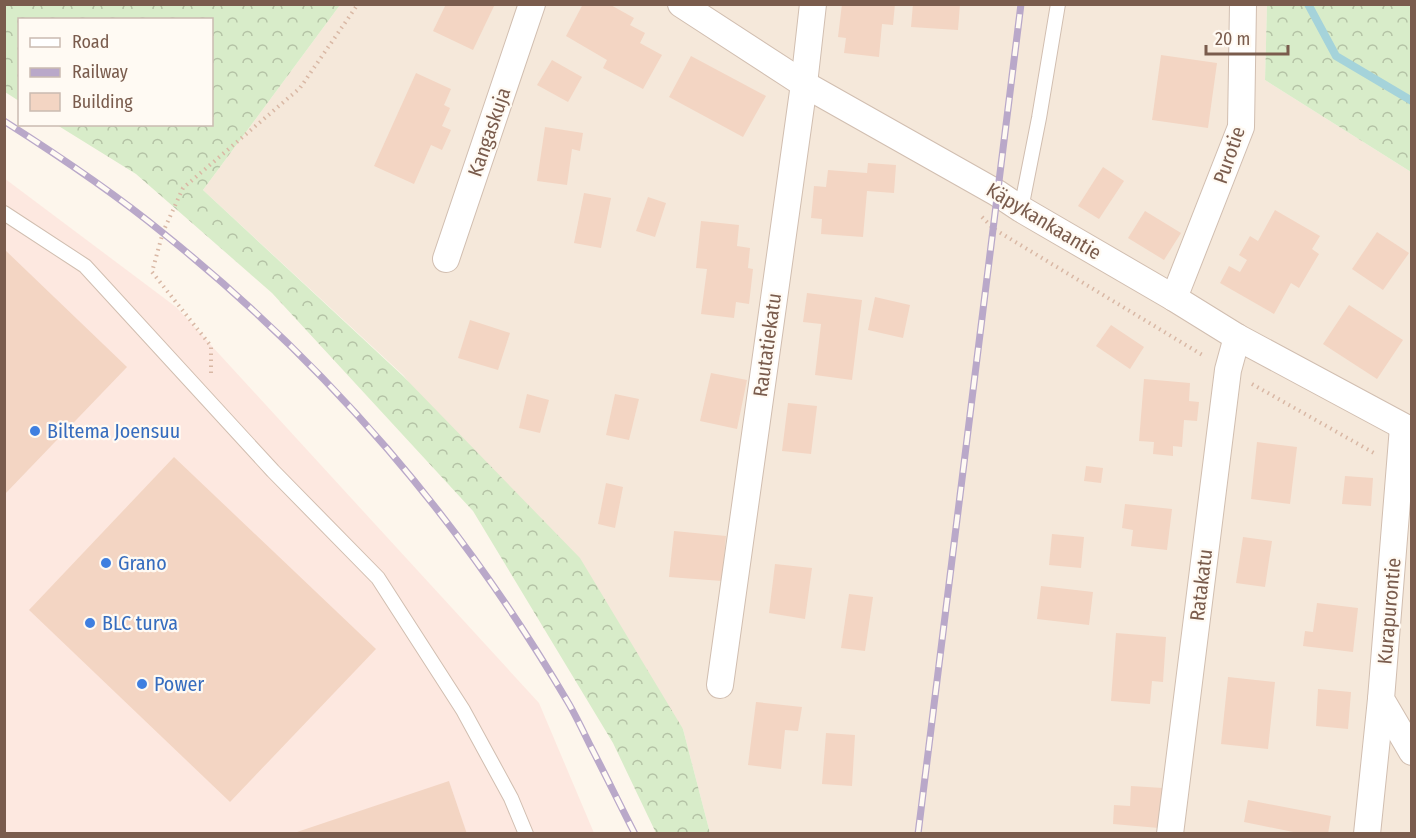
<svg xmlns="http://www.w3.org/2000/svg" width="1416" height="838" viewBox="0 0 1416 838" font-family="'Fira Sans Condensed',sans-serif">
	<style>
		.residential { fill: #f5e8da }
		.commercial { fill: #fde8e0 }
		.forest { fill: url(#forest-crowns) }
		.lines { fill: none; stroke-linecap: round; stroke-linejoin: round }
		.stream { stroke: #a5d3da; stroke-width: 8 }
		.building { fill: #f3d5c3 }
		.lane-casing { stroke: #d1beb0; stroke-width: 16 }
		.street-casing { stroke: #d1beb0; stroke-width: 28 }
		.path { stroke: #d9b8a5; stroke-width: 4; stroke-dasharray: 1.5 4.5; stroke-linecap: butt }
		.lane { stroke: #fff; stroke-width: 14 }
		.street { stroke: #fff; stroke-width: 26 }
		.rail-casing { stroke: #b9a8c9; stroke-width: 7 }
		.rail { stroke: #fffaf3; stroke-width: 4.5; stroke-dasharray: 14; stroke-linecap: butt }
		.shop-dot { fill: #3f7fe0; stroke: #fffaf3; stroke-width: 2 }
		.labels { text-anchor: middle; dominant-baseline: central; stroke-width: 4.5; stroke-linejoin: round; paint-order: stroke }
		.street-label { font-size: 20px; fill: #7a5c4d; stroke: #fffaf3 }
		.shop-label { font-size: 20px; fill: #366cbe; stroke: #fffaf3; text-anchor: start }
	</style>
	<defs>
		<pattern id="forest-crowns" width="20" height="18" patternUnits="userSpaceOnUse" patternTransform="scale(1.5)"><rect width="20" height="18" fill="#d8ecc9"/><path d="M2 6a3 3 0 1 1 6 0M12 15a3 3 0 1 1 6 0" fill="none" stroke="#b4c2a5"/></pattern>
	</defs>
	<rect width="100%" height="100%" fill="#fdf6ec"/>
	<!-- residential -->
	<path class="residential" d="M 340,5 L 1267,5 L 1265,80 L 1411,172 L 1411,833 L 710,833 L 683,729 L 403,375 L 203,190 Z"/>
	<!-- commercial -->
	<path class="commercial" d="M 4,178 L 176,307 L 539,703 L 594,833 L 5,833 Z"/>
	<!-- forest -->
	<g class="forest">
		<path d="M 4,5 L 340,5 L 203,190 L 403,376 L 580,558 L 683,729 L 710,833 L 656,833 L 613,743 L 473,511 L 272,293 L 136,174 L 57,125 L 212,124 L 212,20 L 20,20 L 19,101 L 5,92 Z"/>
		<path d="M 1267,5 L 1411,5 L 1411,172 L 1265,80 Z"/>
	</g>
	<g class="lines">
		<!-- stream -->
		<path class="stream" d="M 1308,4 L 1336,56 L 1412,101"/>
	</g>
	<!-- building -->
	<g class="building">
		<path d="M 446,4 L 495,4 L 473,50 L 433,31 Z"/>
		<path d="M 583,4 L 602,6 L 609,4 L 634,18 L 630,25 L 645,33 L 640,43 L 662,55 L 643,89 L 603,68 L 607,60 L 566,36 Z"/>
		<path d="M 842,4 L 895,4 L 893,25 L 882,24 L 879,57 L 844,53 L 846,38 L 838,37 Z"/>
		<path d="M 913,4 L 960,4 L 958,30 L 911,27 Z"/>
		<path d="M 1161,55 L 1217,63 L 1208,128 L 1152,120 Z"/>
		<path d="M 691,56 L 766,96 L 743,137 L 669,97 Z"/>
		<path d="M 552,60 L 582,77 L 568,102 L 537,85 Z"/>
		<path d="M 416,73 L 451,89 L 444,105 L 450,108 L 442,126 L 451,130 L 442,150 L 431,145 L 414,184 L 374,166 Z"/>
		<path d="M 545,127 L 583,133 L 580,151 L 572,149 L 567,185 L 537,181 Z"/>
		<path d="M 868,163 L 896,165 L 894,193 L 867,191 L 863,237 L 821,234 L 822,219 L 811,218 L 814,186 L 826,187 L 828,170 L 867,173 Z"/>
		<path d="M 1103,167 L 1124,181 L 1099,219 L 1078,206 Z"/>
		<path d="M 584,193 L 611,198 L 601,248 L 574,243 Z"/>
		<path d="M 648,197 L 666,203 L 655,237 L 636,231 Z"/>
		<path d="M 1275,210 L 1320,236 L 1312,249 L 1319,254 L 1299,288 L 1291,283 L 1274,314 L 1220,283 L 1229,266 L 1240,272 L 1247,260 L 1239,255 L 1250,236 L 1258,241 Z"/>
		<path d="M 1145,211 L 1181,233 L 1164,260 L 1128,238 Z"/>
		<path d="M 701,221 L 739,225 L 737,246 L 750,248 L 748,268 L 753,269 L 749,304 L 736,302 L 734,318 L 701,314 L 707,269 L 696,268 Z"/>
		<path d="M 1377,232 L 1409,253 L 1383,290 L 1352,269 Z"/>
		<path d="M 4,249 L 127,367 L 4,495 Z"/>
		<path d="M 807,293 L 862,300 L 852,380 L 815,375 L 821,324 L 803,322 Z"/>
		<path d="M 875,297 L 910,305 L 903,338 L 868,330 Z"/>
		<path d="M 1349,305 L 1403,340 L 1377,379 L 1323,344 Z"/>
		<path d="M 470,320 L 510,333 L 498,370 L 458,358 Z"/>
		<path d="M 1111,325 L 1144,347 L 1130,369 L 1096,346 Z"/>
		<path d="M 711,373 L 747,380 L 737,429 L 700,421 Z"/>
		<path d="M 1144,379 L 1190,383 L 1189,401 L 1199,402 L 1197,421 L 1184,420 L 1182,447 L 1173,446 L 1173,456 L 1153,454 L 1154,442 L 1139,441 Z"/>
		<path d="M 527,394 L 549,400 L 540,433 L 519,428 Z"/>
		<path d="M 615,394 L 639,399 L 629,440 L 606,435 Z"/>
		<path d="M 788,403 L 817,406 L 811,454 L 782,451 Z"/>
		<path d="M 1257,442 L 1297,447 L 1290,504 L 1251,499 Z"/>
		<path d="M 174,457 L 376,649 L 230,802 L 29,610 Z"/>
		<path d="M 1086,466 L 1103,468 L 1101,483 L 1084,481 Z"/>
		<path d="M 1345,476 L 1373,478 L 1371,506 L 1342,504 Z"/>
		<path d="M 606,483 L 623,487 L 615,528 L 598,524 Z"/>
		<path d="M 1125,504 L 1172,509 L 1167,550 L 1131,546 L 1133,530 L 1122,528 Z"/>
		<path d="M 674,531 L 726,536 L 722,581 L 669,577 Z"/>
		<path d="M 1052,534 L 1084,537 L 1081,568 L 1049,565 Z"/>
		<path d="M 1243,537 L 1272,541 L 1265,587 L 1236,583 Z"/>
		<path d="M 775,564 L 812,568 L 805,619 L 769,613 Z"/>
		<path d="M 1041,586 L 1093,592 L 1089,625 L 1037,619 Z"/>
		<path d="M 849,594 L 873,597 L 865,651 L 841,648 Z"/>
		<path d="M 1317,603 L 1358,608 L 1353,652 L 1303,646 L 1305,631 L 1313,632 Z"/>
		<path d="M 1116,633 L 1166,637 L 1163,682 L 1152,681 L 1150,704 L 1111,701 Z"/>
		<path d="M 1228,677 L 1275,682 L 1268,749 L 1221,744 Z"/>
		<path d="M 1318,689 L 1351,692 L 1348,729 L 1316,726 Z"/>
		<path d="M 756,702 L 802,707 L 798,731 L 785,730 L 781,769 L 748,765 Z"/>
		<path d="M 826,733 L 855,735 L 852,786 L 822,784 Z"/>
		<path d="M 449,781 L 467,834 L 294,834 L 294,833 Z"/>
		<path d="M 1131,786 L 1163,788 L 1159,828 L 1113,824 L 1114,805 L 1130,806 Z"/>
		<path d="M 1248,800 L 1331,816 L 1328,834 L 1303,834 L 1244,822 Z"/>
	</g>
	<g class="lines">
		<!-- lane casing -->
		<g class="lane-casing">
			<g id="lane">
				<path d="M 1021,209 L 1039,118 L 1058,4"/>
				<path d="M 4,213 L 85,266 L 273,471 L 378,578 L 463,710 L 511,798 L 526,834"/>
			</g>
		</g>
		<!-- street casing -->
		<g class="street-casing">
			<g id="street">
				<path d="M 681,4 L 804,84 L 997,193 L 1021,209 L 1174,298 L 1237,337 L 1412,431"/>
				<path d="M 446,259 L 532,4"/>
				<path d="M 1174,298 L 1241,127 L 1243,4"/>
				<path d="M 1403,427 L 1381,699 L 1412,752"/>
				<path d="M 720,685 L 804,84 L 813,4"/>
				<path d="M 1170,834 L 1228,370 L 1237,337"/>
				<path d="M 1367,834 L 1381,699"/>
			</g>
		</g>
		<!-- path -->
		<g class="path">
			<path d="M 982,217 L 994,229 L 1204,356"/>
			<path d="M 211,373 L 211,346 L 152,272 L 163,232 L 183,188 L 300,88 L 358,4"/>
			<path d="M 1252,384 L 1374,453"/>
		</g>
		<!-- lane -->
		<use href="#lane" class="lane"/>
		<!-- street -->
		<use href="#street" class="street"/>
		<!-- rail casing -->
		<g class="rail-casing">
			<g id="rail">
				<path d="M 4,121 C 59,156 113,192 163,233 C 329,366 461,520 569,704 C 577,718 584,733 591,747 C 606,776 620,805 635,834"/>
				<path d="M 918,834 L 1021,4"/>
			</g>
		</g>
		<!-- rail -->
		<use href="#rail" class="rail"/>
	</g>
	<!-- markers -->
	<g class="shop-dot">
		<circle cx="35" cy="431" r="6"/>
		<circle cx="106" cy="563" r="6"/>
		<circle cx="90" cy="623" r="6"/>
		<circle cx="142" cy="684" r="6"/>
	</g>
	<g class="labels">
		<!-- street labels -->
		<g class="street-label">
			<text transform="translate(489 132) rotate(-71)">Kangaskuja</text>
			<text transform="translate(1229 155) rotate(-71)">Purotie</text>
			<text transform="translate(1044 221) rotate(31)">Käpykankaantie</text>
			<text transform="translate(767 345) rotate(-82)">Rautatiekatu</text>
			<text transform="translate(1201 585) rotate(-83)">Ratakatu</text>
			<text transform="translate(1389 611) rotate(-85)">Kurapurontie</text>
		</g>
		<!-- shop labels -->
		<g class="shop-label">
			<text x="47" y="431">Biltema Joensuu</text>
			<text x="118" y="563">Grano</text>
			<text x="102" y="623">BLC turva</text>
			<text x="154" y="684">Power</text>
		</g>
	</g>
	<!-- border -->
	<rect width="1416" height="838" fill="none" stroke="#7a5c4d" stroke-width="12"/>
	<!-- legend -->
	<rect x="18" y="18" width="195" height="108" fill="#fffaf3" stroke="#cabbb1" stroke-width="1.5"/>
	<rect x="30" y="38" width="30" height="9" fill="#ffffff" stroke="#cabbb1" stroke-width="1.5"/>
	<text x="72" y="48" font-size="18" fill="#7a5c4d">Road</text>
	<rect x="30" y="68" width="30" height="9" fill="#b9a8c9" stroke="#cabbb1" stroke-width="1.5"/>
	<text x="72" y="78" font-size="18" fill="#7a5c4d">Railway</text>
	<rect x="30" y="93" width="30" height="18" fill="#f3d5c3" stroke="#cabbb1" stroke-width="1.5"/>
	<text x="72" y="108" font-size="18" fill="#7a5c4d">Building</text>
	<!-- scale -->
	<path d="M1206 45v9h82v-9" fill="none" stroke="#7a5c4d" stroke-width="3"/>
	<text x="1215" y="45" font-size="18" fill="#7a5c4d" stroke="#fffaf3" stroke-width="4.5" paint-order="stroke">20 m</text>
</svg>
